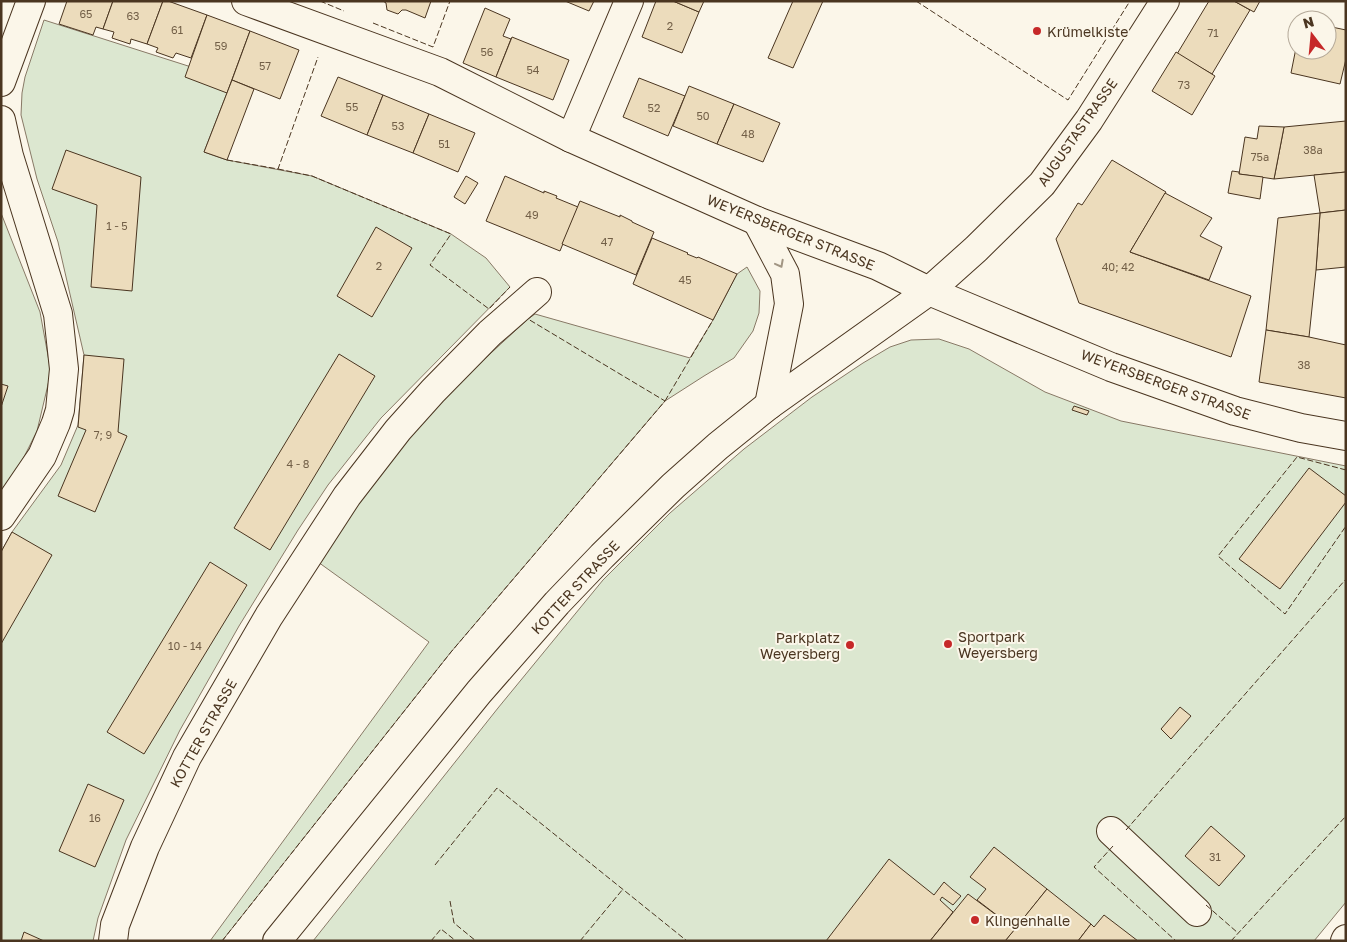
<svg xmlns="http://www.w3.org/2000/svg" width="1347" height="942" viewBox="0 0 1347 942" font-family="'Golos Text',sans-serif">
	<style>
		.green { fill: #dce7d0; stroke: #887966 }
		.building { fill: #ecdcbc; stroke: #4a3520 }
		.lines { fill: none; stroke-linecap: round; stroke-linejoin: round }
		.minor-casing { stroke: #4a3520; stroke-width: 30 }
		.minor { stroke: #fbf6e9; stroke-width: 28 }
		.fence { stroke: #4a3520; stroke-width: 1; stroke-dasharray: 6 2.5; stroke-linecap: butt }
		.oneway { stroke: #a29684 }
		.poi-dot { fill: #c62828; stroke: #fbf6e9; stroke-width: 2 }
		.labels { text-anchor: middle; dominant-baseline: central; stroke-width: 4; stroke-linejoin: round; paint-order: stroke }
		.number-label { font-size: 11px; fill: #725f47 }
		.poi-label { font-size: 14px; fill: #4a3520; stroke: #fbf6e9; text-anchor: start }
		.street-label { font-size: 14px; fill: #4a3520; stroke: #fbf6e9 }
	</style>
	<rect width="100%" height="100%" fill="#fbf6e9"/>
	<!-- green -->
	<g class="green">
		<path d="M 44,20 L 232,80 L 204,152 L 227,160 L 312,176 L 451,234 L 486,258 L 510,287 L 381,418 L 328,485 L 298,530 L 239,626 L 180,730 L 126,840 L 98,918 L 93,941 L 1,941 L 1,552 L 12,532 L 61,465 L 78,425 L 84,355 L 58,242 L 37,179 L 21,115 L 22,93 L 25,77 Z"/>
		<path d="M 1,213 L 40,312 L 51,372 L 37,431 L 22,461 L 1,491 Z"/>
		<path d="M 747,267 L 760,291 L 759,313 L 753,331 L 734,358 L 704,376 L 665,401 L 451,652 L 222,941 L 210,941 L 429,642 L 318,562 L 362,493 L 394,456 L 455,386 L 528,319 L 535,314 L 690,358 L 713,320 L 737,274 Z"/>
		<path d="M 939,339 L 969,349 L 1045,392 L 1121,421 L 1346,466 L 1346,902 L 1314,941 L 313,941 L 498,708 L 603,580 L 670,513 L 744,449 L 812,397 L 863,363 L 890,347 L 911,340 Z"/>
	</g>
	<!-- building -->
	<g class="building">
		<path d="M 67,1 L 113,1 L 103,29 L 96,27 L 93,35 L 59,24 Z"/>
		<path d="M 113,1 L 163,1 L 147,44 L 131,39 L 130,44 L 112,38 L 114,32 L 103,29 Z"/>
		<path d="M 163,1 L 168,1 L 207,15 L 191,58 L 176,53 L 173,58 L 156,52 L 158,48 L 147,44 Z"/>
		<path d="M 383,1 L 431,1 L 425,18 L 406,10 L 402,10 L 398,14 L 387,10 L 386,3 Z"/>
		<path d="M 565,1 L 594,1 L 589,11 Z"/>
		<path d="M 656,1 L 673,1 L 699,12 L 682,53 L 642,37 Z"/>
		<path d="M 673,1 L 704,1 L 699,12 Z"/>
		<path d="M 793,1 L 823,1 L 793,68 L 768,58 Z"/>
		<path d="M 1209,1 L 1234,1 L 1250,10 L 1212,74 L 1177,54 Z"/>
		<path d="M 1234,1 L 1260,1 L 1254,12 Z"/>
		<path d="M 485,8 L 510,19 L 503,36 L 511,39 L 496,77 L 463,63 Z"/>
		<path d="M 207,15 L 250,31 L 227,93 L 185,77 Z"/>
		<path d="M 1327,26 L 1346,30 L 1346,59 L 1340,84 L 1291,73 L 1297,43 L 1297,50 L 1327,50 Z"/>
		<path d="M 250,31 L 299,50 L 280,99 L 232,80 Z"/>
		<path d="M 512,37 L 569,60 L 553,100 L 496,77 Z"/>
		<path d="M 1176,52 L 1215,76 L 1192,115 L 1152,91 Z"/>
		<path d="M 338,77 L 383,95 L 367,135 L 321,116 Z"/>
		<path d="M 639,78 L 685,96 L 668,136 L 623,117 Z"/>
		<path d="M 232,80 L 254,89 L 227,160 L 204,152 Z"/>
		<path d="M 689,86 L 734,104 L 717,144 L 673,126 Z"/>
		<path d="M 383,95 L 429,114 L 413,153 L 367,135 Z"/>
		<path d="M 734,104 L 780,123 L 763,162 L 717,144 Z"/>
		<path d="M 429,114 L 475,133 L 458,172 L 413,153 Z"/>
		<path d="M 1346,121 L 1346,172 L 1274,179 L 1284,127 Z"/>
		<path d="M 1259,126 L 1284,127 L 1274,179 L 1239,174 L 1245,137 L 1257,139 Z"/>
		<path d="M 66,150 L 141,177 L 132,291 L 91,287 L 97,205 L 52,189 Z"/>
		<path d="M 1112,160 L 1166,192 L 1130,252 L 1251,296 L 1231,357 L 1079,303 L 1056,239 L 1078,203 L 1082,205 Z"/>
		<path d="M 1232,171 L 1239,172 L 1239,174 L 1263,177 L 1260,199 L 1228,193 Z"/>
		<path d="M 1346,172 L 1346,210 L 1320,213 L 1314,175 Z"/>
		<path d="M 466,176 L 478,183 L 465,204 L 454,197 Z"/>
		<path d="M 505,176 L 544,193 L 544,191 L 557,196 L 556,198 L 578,207 L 560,251 L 486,221 Z"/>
		<path d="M 1165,193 L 1212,218 L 1200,236 L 1222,247 L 1209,280 L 1130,252 Z"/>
		<path d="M 580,201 L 620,217 L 620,215 L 632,221 L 632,222 L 654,232 L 636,275 L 562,244 Z"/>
		<path d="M 1346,210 L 1346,267 L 1316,270 L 1320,213 Z"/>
		<path d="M 1320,213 L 1316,270 L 1309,337 L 1266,330 L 1278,218 Z"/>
		<path d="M 376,227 L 412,248 L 372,317 L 337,296 Z"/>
		<path d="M 652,238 L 688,253 L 687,254 L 697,258 L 698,257 L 737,274 L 713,320 L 633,284 Z"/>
		<path d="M 1266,330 L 1309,337 L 1346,345 L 1346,398 L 1259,382 Z"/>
		<path d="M 339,354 L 375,376 L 270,550 L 234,528 Z"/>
		<path d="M 84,355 L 124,359 L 118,432 L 127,436 L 95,512 L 58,496 L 86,430 L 78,427 Z"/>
		<path d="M 1,384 L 8,386 L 1,407 Z"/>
		<path d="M 1074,406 L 1089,411 L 1087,415 L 1072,410 Z"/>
		<path d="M 1309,468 L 1346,496 L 1346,502 L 1280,589 L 1239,559 Z"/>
		<path d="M 12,532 L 52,555 L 1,644 L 1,552 Z"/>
		<path d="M 210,562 L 247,585 L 144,754 L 107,732 Z"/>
		<path d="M 1180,707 L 1191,716 L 1171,739 L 1161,729 Z"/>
		<path d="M 88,784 L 124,800 L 95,867 L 59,851 Z"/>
		<path d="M 1211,826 L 1245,856 L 1219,886 L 1185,856 Z"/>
		<path d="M 994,847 L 1047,889 L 1015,929 L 977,900 L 986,889 L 970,877 Z"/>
		<path d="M 889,859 L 934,895 L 944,882 L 953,890 L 961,896 L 953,905 L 942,897 L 940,900 L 953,912 L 930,941 L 826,941 Z"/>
		<path d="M 1047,889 L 1091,924 L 1078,941 L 1005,941 Z"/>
		<path d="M 968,894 L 1015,929 L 1005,941 L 930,941 Z"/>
		<path d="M 1104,915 L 1138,941 L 1078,941 L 1091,924 L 1094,927 Z"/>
		<path d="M 24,932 L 44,941 L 21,941 Z"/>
	</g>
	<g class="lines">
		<!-- minor casing -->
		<g class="minor-casing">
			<g id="minor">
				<path d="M 246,1 L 440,72 L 571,138 L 757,221 L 878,266 L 929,291 L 1111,367 L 1235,411 L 1301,428 L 1346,436"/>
				<path d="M 1,82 L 31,1"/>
				<path d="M 1,120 L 9,156 L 58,314 L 64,369 L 60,410 L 56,423 L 42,456 L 1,516"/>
				<path d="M 571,138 L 629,1"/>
				<path d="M 757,221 L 785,274 L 789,304 L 769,405"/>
				<path d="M 1111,831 L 1197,912"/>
				<path d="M 113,941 L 115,925 L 145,847 L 187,757 L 269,616 L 347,496 L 398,430 L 433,391 L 490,333 L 537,292"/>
				<path d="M 277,941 L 479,692 L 557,603 L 602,556 L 673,486 L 718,446 L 769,405 L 929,291 L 976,249 L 1042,184 L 1089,120 L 1165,1"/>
				<path d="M 1345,941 L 1346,939"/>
			</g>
		</g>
		<!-- minor -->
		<use href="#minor" class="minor"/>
		<!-- fence -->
		<g class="fence">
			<path d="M 320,1 L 344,11"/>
			<path d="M 916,1 L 1068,100 L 1130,1"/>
			<path d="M 373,23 L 433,47 L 450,1"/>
			<path d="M 227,160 L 278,169 L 318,57"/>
			<path d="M 278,169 L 312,176 L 451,234 L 430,265 L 489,309 L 510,287"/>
			<path d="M 665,401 L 713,320"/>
			<path d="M 1346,470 L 1297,457 L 1218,556 L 1285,614 L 1346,526"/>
			<path d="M 1126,830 L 1346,579"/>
			<path d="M 1113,846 L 1094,867 L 1176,941"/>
			<path d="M 435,865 L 497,788 L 687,941"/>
			<path d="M 450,901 L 454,923 L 476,941"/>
			<path d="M 1206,905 L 1238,933"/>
			<path d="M 222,941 L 451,652 L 665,401 L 528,319"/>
			<path d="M 431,941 L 441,929 L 456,941"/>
			<path d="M 580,941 L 623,889"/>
			<path d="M 1231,941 L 1346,816"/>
		</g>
	</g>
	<!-- one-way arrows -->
	<defs><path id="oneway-chevron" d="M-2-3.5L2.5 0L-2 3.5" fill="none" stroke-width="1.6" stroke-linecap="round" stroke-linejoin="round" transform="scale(1.25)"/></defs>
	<use class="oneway" href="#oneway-chevron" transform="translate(780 264) rotate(62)"/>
	<!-- markers -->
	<g class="poi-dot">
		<circle cx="1037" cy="31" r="5"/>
		<circle cx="948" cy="644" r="5"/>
		<circle cx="850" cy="645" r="5"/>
		<circle cx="975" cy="920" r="5"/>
	</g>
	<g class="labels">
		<!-- number labels -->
		<g class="number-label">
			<text x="86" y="13">65</text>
			<text x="133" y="15">63</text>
			<text x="670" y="25">2</text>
			<text x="177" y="29">61</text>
			<text x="1213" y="32">71</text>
			<text x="221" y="45">59</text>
			<text x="487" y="51">56</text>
			<text x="265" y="65">57</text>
			<text x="533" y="69">54</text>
			<text x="1184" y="84">73</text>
			<text x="352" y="106">55</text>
			<text x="654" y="107">52</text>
			<text x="703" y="115">50</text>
			<text x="398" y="125">53</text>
			<text x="748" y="133">48</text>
			<text x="444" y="143">51</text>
			<text x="1313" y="149">38a</text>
			<text x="1260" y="156">75a</text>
			<text x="532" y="214">49</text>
			<text x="117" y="225">1 - 5</text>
			<text x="607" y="241">47</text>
			<text x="379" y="265">2</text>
			<text x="1118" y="266">40; 42</text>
			<text x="685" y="279">45</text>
			<text x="1304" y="364">38</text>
			<text x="103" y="434">7; 9</text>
			<text x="298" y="463">4 - 8</text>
			<text x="185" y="645">10 - 14</text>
			<text x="95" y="817">16</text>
			<text x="1215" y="856">31</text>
		</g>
		<!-- poi labels -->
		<g class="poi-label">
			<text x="1047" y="31">Krümelkiste</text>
			<text x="958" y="636">Sportpark<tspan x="958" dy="16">Weyersberg</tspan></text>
			<text x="840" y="637" text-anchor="end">Parkplatz<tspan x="840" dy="16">Weyersberg</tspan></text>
			<text x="985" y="920">Klingenhalle</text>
		</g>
		<!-- street labels -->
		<g class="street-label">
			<text transform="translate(1077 132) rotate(-55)">AUGUSTASTRASSE</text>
			<text transform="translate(791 232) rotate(22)">WEYERSBERGER STRASSE</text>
			<text transform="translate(1166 384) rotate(20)">WEYERSBERGER STRASSE</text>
			<text transform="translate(575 587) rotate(-47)">KOTTER STRASSE</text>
			<text transform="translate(203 733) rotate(-61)">KOTTER STRASSE</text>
		</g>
	</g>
	<!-- border -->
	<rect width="1347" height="942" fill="none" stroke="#4a3520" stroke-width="5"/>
	<!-- north arrow -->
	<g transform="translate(1312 35) rotate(344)"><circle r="24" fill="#fbf6e9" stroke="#b4a999"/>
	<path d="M0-4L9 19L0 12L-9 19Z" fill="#c62828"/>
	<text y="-8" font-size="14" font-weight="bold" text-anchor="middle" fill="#4a3520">N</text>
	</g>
</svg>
